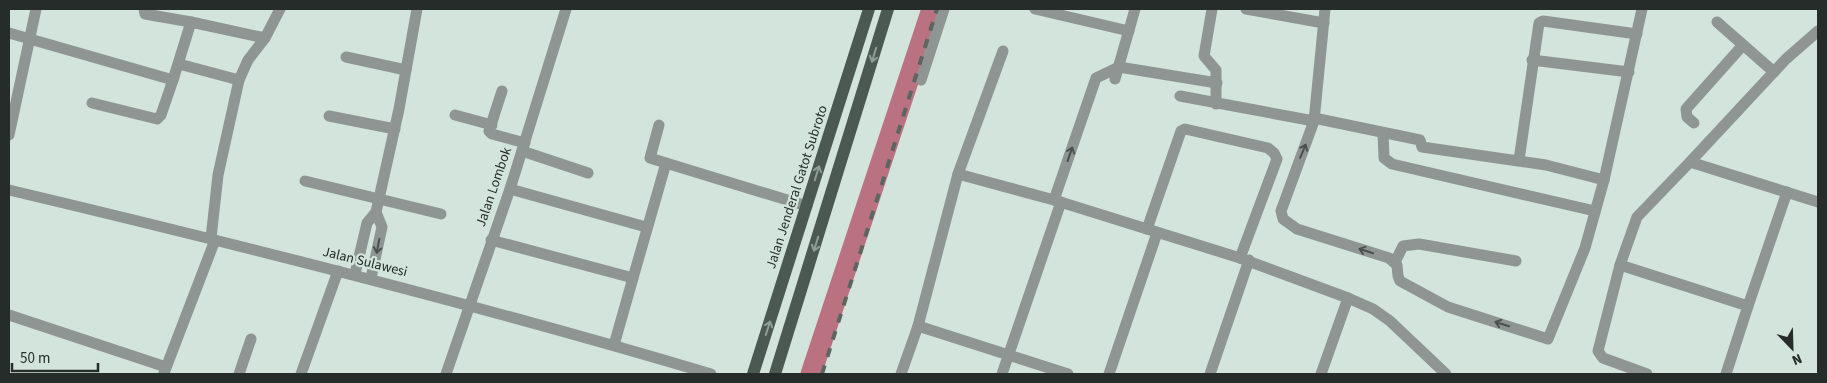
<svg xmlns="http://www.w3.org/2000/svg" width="1827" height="383" viewBox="0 0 1827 383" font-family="'Source Sans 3',sans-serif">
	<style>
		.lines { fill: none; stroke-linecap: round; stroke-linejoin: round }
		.river { stroke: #bb7280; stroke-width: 21 }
		.minor { stroke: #8e9592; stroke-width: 11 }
		.major { stroke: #4c5953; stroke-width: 12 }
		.rail { stroke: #5b6661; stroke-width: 4; stroke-dasharray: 9 9; stroke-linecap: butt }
		.oneway { stroke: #8f9e98 }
		.oneway2 { stroke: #4a514e }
		.labels { text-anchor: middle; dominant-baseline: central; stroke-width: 4.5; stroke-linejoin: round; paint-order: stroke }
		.street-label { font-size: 14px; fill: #252c29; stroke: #d2e4dc }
	</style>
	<rect width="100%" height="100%" fill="#d2e4dc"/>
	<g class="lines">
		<!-- river -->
		<path class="river" d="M 811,374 L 932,9"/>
		<!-- minor -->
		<g class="minor">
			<path d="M 144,9 L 145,14 L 191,22"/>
			<path d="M 1035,9 L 1129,31"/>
			<path d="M 1212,9 L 1204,56 L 1216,70 L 1216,104"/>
			<path d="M 1246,9 L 1324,23"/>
			<path d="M 1325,9 L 1314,121 L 1281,211 L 1283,219 L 1297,229 L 1389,258 L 1397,265 L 1398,276 L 1400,281 L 1448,307 L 1548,339 L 1585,248 L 1604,180 L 1642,9"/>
			<path d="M 1717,22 L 1774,72"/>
			<path d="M 1818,31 L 1786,59 L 1690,162 L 1818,202"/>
			<path d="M 9,33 L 173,80 L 191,22 L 265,38"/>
			<path d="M 346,57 L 406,70"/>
			<path d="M 1532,60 L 1629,72"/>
			<path d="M 179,64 L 239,80"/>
			<path d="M 1119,67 L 1217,83"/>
			<path d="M 1115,79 L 1135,9"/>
			<path d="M 921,80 L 944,9"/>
			<path d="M 502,91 L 489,131 L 492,134 L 525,143"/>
			<path d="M 1180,96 L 1314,121"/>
			<path d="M 92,103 L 157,119 L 161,115 L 173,80"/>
			<path d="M 455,115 L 492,125"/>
			<path d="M 329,116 L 395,129"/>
			<path d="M 1314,118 L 1420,140 L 1422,147 L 1546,165 L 1604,180"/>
			<path d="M 1694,123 L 1687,117 L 1686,109 L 1743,45"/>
			<path d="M 1383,133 L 1384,158 L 1392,164 L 1595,211"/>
			<path d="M 9,135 L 36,9"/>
			<path d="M 522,151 L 588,173"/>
			<path d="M 1519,160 L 1539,23 L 1543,21 L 1637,34"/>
			<path d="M 1690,162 L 1637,217 L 1620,265 L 1748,306 L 1787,192"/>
			<path d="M 666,163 L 807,206"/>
			<path d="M 958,174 L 1003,51"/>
			<path d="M 305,181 L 441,214"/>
			<path d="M 510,189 L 646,227"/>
			<path d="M 9,190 C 245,246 479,305 711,374"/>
			<path d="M 1054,200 L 1096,78 L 1119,67"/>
			<path d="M 376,212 L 399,109 L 417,9"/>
			<path d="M 1147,229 L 1181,131 L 1185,129 L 1268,148 L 1274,153 L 1277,159 L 1240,258"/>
			<path d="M 211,238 L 218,175 L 239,80 L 248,60 L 265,38 L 280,9"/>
			<path d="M 491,240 L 633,278 L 666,163 L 650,158 L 659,125"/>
			<path d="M 1395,262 L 1403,246 L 1419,244 L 1516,261"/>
			<path d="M 1620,265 L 1598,351 L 1603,358 L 1647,374"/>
			<path d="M 355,274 L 367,223 L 376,212 L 382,227 L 371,278"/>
			<path d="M 9,315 L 166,367"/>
			<path d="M 614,345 L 633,278"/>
			<path d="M 164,373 L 215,240"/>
			<path d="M 239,374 L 251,339"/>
			<path d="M 301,374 L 338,271"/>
			<path d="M 446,374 L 510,189 L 566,9"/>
			<path d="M 901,374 L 918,326"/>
			<path d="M 1002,374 L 1061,202"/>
			<path d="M 1068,374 L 918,326 L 958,174 L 1054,200 L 1240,258 L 1348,298 L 1373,309 L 1390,321 L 1446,374"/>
			<path d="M 1109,374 L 1157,233"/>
			<path d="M 1210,374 L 1249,260"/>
			<path d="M 1321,374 L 1348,298"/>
			<path d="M 1726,374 L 1748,306"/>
		</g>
		<!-- major -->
		<g class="major">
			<path d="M 753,374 L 869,9"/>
			<path d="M 775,374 L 888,9"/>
		</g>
		<!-- rail -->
		<path class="rail" d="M 822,374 L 937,9"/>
	</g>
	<!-- one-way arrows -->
	<defs><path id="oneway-shaft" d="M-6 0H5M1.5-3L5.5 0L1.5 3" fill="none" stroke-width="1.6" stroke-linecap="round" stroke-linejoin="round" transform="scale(1.25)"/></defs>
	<g class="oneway">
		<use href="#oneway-shaft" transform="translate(874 55) rotate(107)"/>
		<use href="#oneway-shaft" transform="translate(817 173) rotate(-73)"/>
		<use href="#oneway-shaft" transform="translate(816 244) rotate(107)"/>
		<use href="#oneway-shaft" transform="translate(768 328) rotate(-72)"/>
	</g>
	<g class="oneway2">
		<use href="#oneway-shaft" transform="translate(1303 151) rotate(-67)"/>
		<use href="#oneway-shaft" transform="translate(1070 154) rotate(-71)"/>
		<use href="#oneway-shaft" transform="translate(378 246) rotate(101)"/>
		<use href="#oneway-shaft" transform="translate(1366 251) rotate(-162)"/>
		<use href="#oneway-shaft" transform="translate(1502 324) rotate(-163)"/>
	</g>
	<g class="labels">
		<!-- street labels -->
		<g class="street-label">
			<text transform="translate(494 187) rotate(-71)">Jalan Lombok</text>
			<text transform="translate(797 187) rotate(-72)">Jalan Jenderal Gatot Subroto</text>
			<text transform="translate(365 262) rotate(14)">Jalan Sulawesi</text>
		</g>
	</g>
	<!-- border -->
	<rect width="1827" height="383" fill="none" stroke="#252c29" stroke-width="20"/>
	<!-- north arrow -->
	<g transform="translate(1792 348) rotate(157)" stroke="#d2e4dc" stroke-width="4" paint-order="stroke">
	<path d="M0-4L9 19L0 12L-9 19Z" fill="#252c29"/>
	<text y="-8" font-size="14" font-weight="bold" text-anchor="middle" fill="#252c29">N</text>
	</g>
	<!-- scale -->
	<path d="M12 363v8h86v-8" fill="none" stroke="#252c29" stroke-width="2.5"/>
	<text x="20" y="363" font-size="15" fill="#252c29" stroke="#d2e4dc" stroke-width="4" paint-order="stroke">50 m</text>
</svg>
